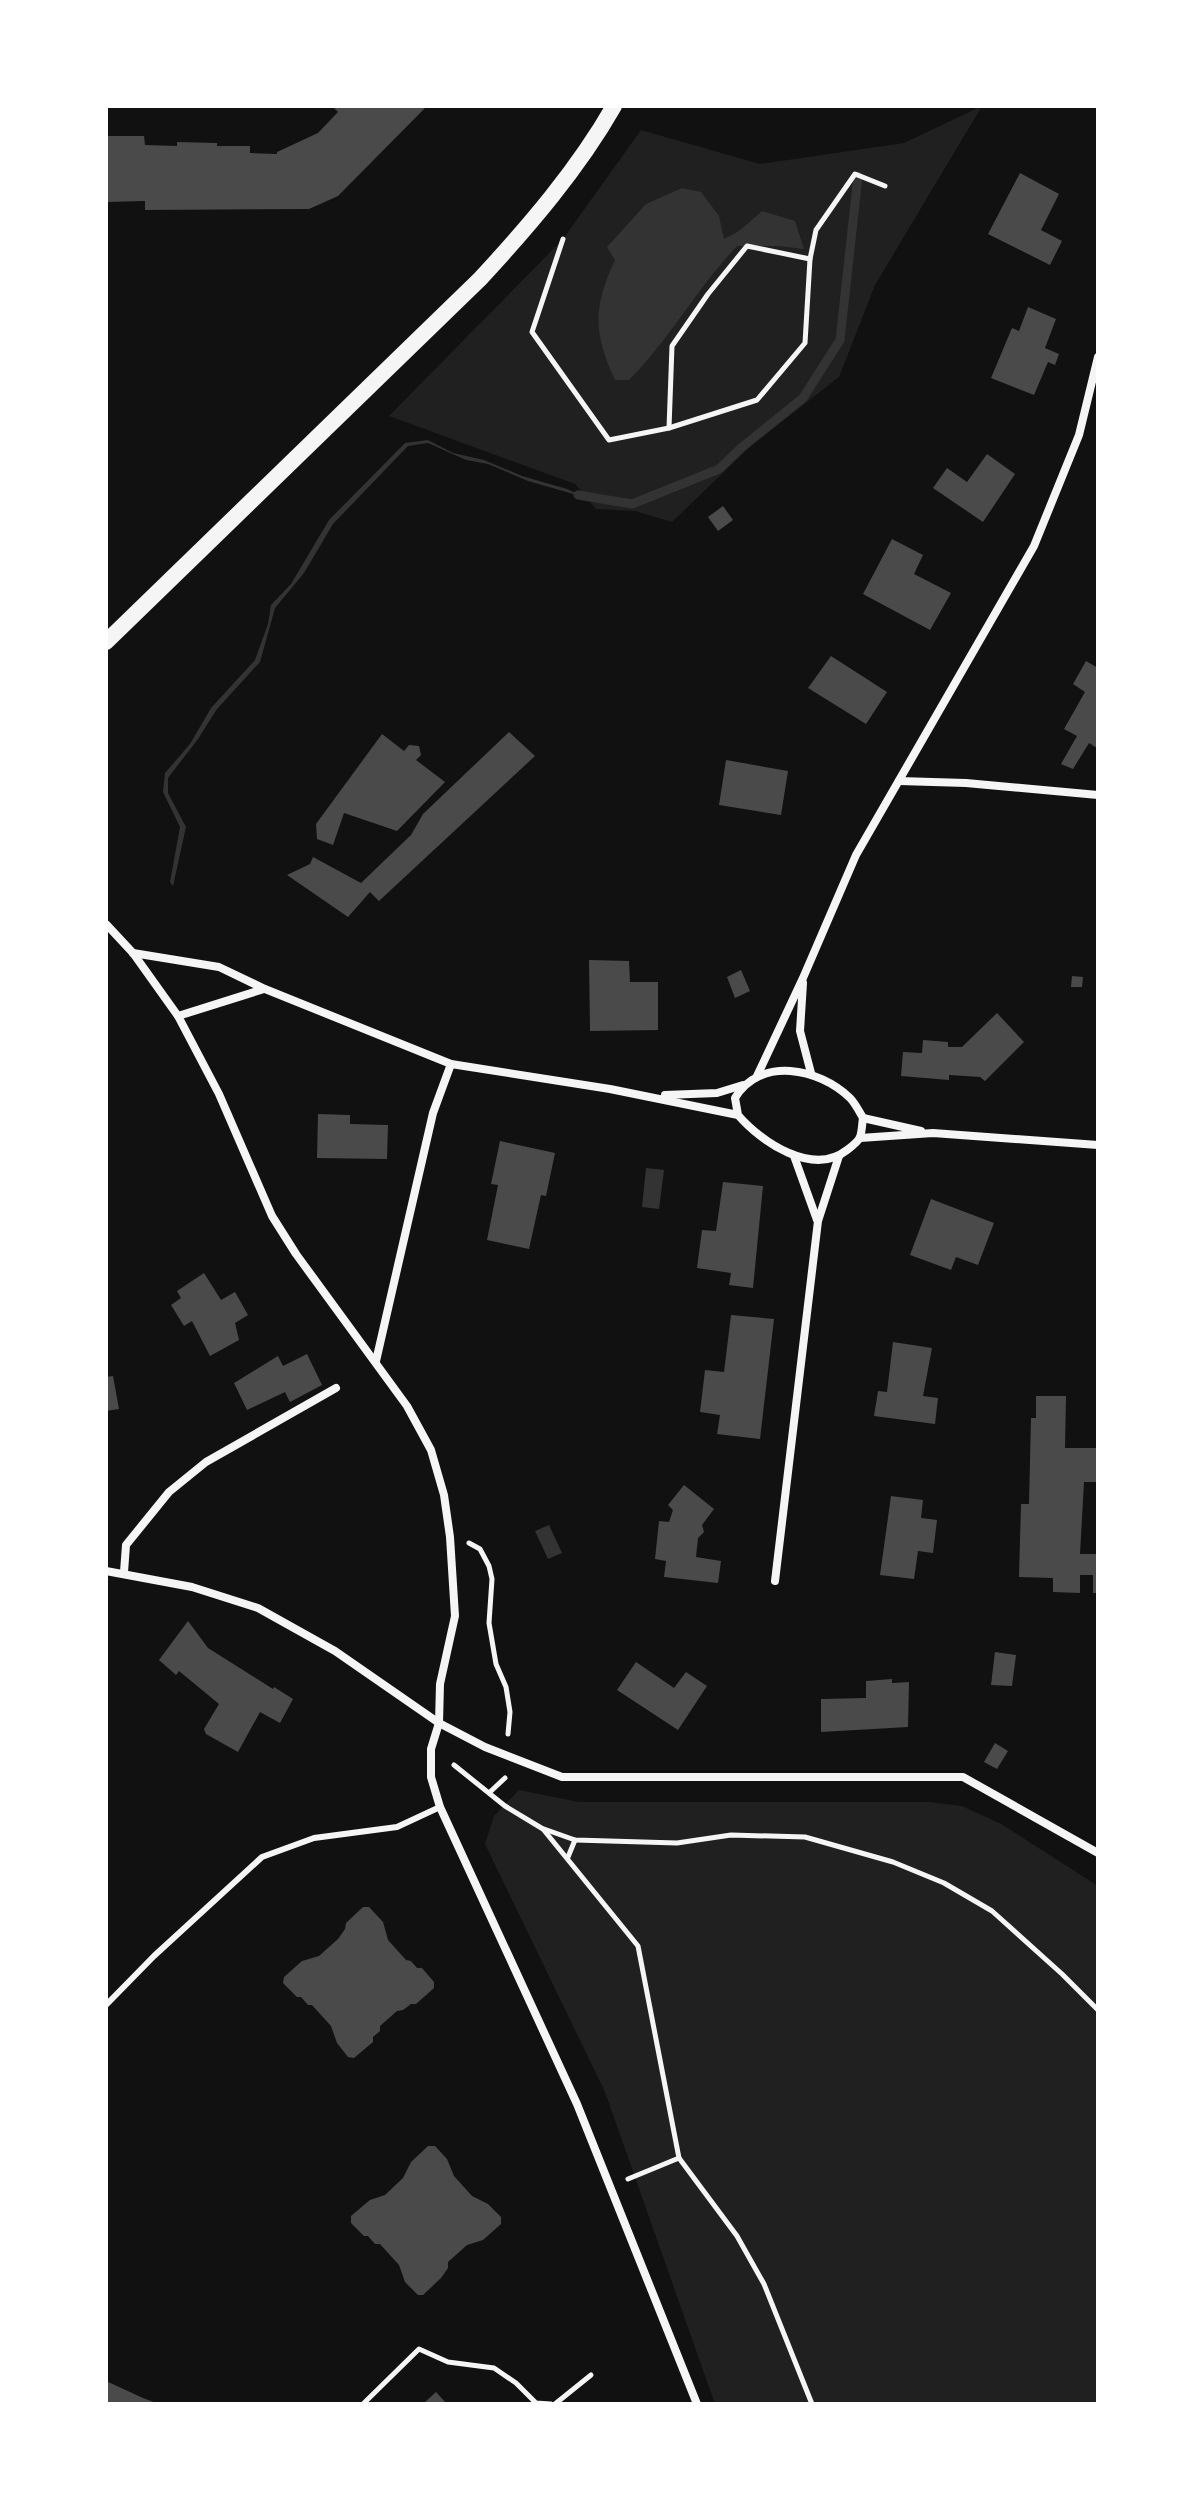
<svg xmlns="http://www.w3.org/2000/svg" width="1204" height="2510" viewBox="0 0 1204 2510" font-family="Signika,sans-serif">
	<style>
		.green { fill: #202020 }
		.water { fill: #333 }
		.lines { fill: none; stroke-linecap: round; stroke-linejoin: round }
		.stream { stroke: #333; stroke-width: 9 }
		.building { fill: #4a4a4a }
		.path { stroke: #f5f5f5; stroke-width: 5 }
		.service { stroke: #f5f5f5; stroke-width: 6 }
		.minor { stroke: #f5f5f5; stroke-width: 8 }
		.secondary { stroke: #f5f5f5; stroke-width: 16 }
	</style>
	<rect width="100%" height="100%" fill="#111"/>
	<!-- green -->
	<g class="green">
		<path d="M 982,106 L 875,285 L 839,377 L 751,446 L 672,522 L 635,511 L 596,509 L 575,484 L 389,416 L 563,239 L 641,130 L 760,164 L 904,143 Z"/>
		<path d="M 519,1790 L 579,1802 L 928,1802 L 962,1806 L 1001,1824 L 1098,1886 L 1098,2404 L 715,2404 L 605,2092 L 485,1844 L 494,1816 Z"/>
	</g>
	<!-- water -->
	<g class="water">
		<path d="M 682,188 L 701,192 L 719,216 L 724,239 L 739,231 L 762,211 L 795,221 L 804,249 L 778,246 L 737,246 C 697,288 670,339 629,380 L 615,380 C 593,332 593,308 615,260 L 607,247 L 646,204 Z"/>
		<path d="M 428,440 L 453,453 L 484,460 L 522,476 L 567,489 L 587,498 L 528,481 L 488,464 L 466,460 L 428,443 L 408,446 L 333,524 L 304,573 L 275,608 L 260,662 L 217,709 L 198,739 L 168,778 L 168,793 L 186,827 L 173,886 L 170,882 L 180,827 L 163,792 L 165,773 L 190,744 L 211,708 L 255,660 L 268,624 L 271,605 L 291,584 L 329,520 L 405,443 Z"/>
		<path d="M 646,1168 L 664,1170 L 659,1209 L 642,1207 Z"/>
		<path d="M 549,1525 L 562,1553 L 548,1559 L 535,1531 Z"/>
	</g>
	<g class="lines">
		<!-- stream -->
		<path class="stream" d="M 578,495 L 632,504 L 719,469 L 741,448 L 803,398 L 840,340 L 858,176"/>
	</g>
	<!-- building -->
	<g class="building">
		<path d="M 336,106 L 427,106 L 338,196 L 309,209 L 145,210 L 145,201 L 106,202 L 106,136 L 144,136 L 145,145 L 177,146 L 177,142 L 217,143 L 217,146 L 250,146 L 250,153 L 277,154 L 277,152 L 318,133 L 338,112 L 334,108 Z"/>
		<path d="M 1020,173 L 1059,194 L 1041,230 L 1062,241 L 1050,265 L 988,234 Z"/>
		<path d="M 1028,307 L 1056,319 L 1045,348 L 1059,354 L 1055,365 L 1048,362 L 1034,395 L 991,378 L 1012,328 L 1019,331 Z"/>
		<path d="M 987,454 L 1015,474 L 983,522 L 933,488 L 947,468 L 967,482 Z"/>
		<path d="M 723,506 L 733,520 L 718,531 L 708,517 Z"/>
		<path d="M 892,539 L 923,555 L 914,574 L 951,593 L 930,630 L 863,594 Z"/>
		<path d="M 831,656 L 887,692 L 866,724 L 808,688 Z"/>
		<path d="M 1086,661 L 1098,668 L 1098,745 L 1097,748 L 1089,743 L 1073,769 L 1061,764 L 1077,736 L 1064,729 L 1085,692 L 1073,684 Z"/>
		<path d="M 509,732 L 535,756 L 379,901 L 370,892 L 348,917 L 287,875 L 310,864 L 313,857 L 361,883 L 411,835 L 423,814 Z"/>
		<path d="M 382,734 L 404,751 L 409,745 L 419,746 L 421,755 L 416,760 L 445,782 L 397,831 L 344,813 L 333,845 L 317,839 L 316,824 Z"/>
		<path d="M 726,760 L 788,771 L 781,815 L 719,805 Z"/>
		<path d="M 589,960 L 629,961 L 630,982 L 658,982 L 658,1030 L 590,1031 Z"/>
		<path d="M 741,970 L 750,991 L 735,998 L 727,977 Z"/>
		<path d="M 1072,976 L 1083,977 L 1082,987 L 1071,987 Z"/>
		<path d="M 997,1013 L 1024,1042 L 985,1081 L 980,1077 L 949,1075 L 949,1080 L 901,1076 L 903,1052 L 922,1053 L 923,1040 L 948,1042 L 948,1047 L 962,1047 Z"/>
		<path d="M 318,1114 L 350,1115 L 350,1124 L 388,1125 L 387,1159 L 317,1158 Z"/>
		<path d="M 500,1141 L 555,1153 L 546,1196 L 541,1195 L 529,1249 L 487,1240 L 498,1185 L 491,1184 Z"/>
		<path d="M 723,1182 L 763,1186 L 753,1288 L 729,1285 L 731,1273 L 697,1268 L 702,1230 L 716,1231 Z"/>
		<path d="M 931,1199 L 994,1223 L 978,1265 L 956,1257 L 951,1270 L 910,1255 Z"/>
		<path d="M 204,1273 L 221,1300 L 235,1292 L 248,1315 L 235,1323 L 239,1340 L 210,1356 L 192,1321 L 184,1326 L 171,1305 L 181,1298 L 177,1291 Z"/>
		<path d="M 731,1315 L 774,1319 L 760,1439 L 717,1434 L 720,1415 L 700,1412 L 705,1370 L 724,1372 Z"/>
		<path d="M 893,1342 L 932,1348 L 923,1396 L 938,1398 L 935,1424 L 874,1416 L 878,1391 L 887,1392 Z"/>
		<path d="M 307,1354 L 322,1385 L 290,1402 L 285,1392 L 247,1410 L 234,1383 L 278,1356 L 283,1366 Z"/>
		<path d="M 113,1376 L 119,1409 L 106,1411 L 106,1377 Z"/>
		<path d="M 1036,1396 L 1066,1396 L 1065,1448 L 1098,1448 L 1097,1482 L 1084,1482 L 1080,1554 L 1098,1554 L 1098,1593 L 1093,1593 L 1093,1575 L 1080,1575 L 1080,1593 L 1053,1592 L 1053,1578 L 1019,1577 L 1021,1504 L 1029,1504 L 1031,1418 L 1036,1418 Z"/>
		<path d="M 684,1485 L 714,1509 L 702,1525 L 704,1532 L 698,1538 L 696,1557 L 721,1561 L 718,1583 L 664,1577 L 666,1561 L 655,1559 L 659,1521 L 669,1522 L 673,1510 L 668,1505 Z"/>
		<path d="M 891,1496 L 923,1500 L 921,1518 L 937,1520 L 933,1553 L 918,1551 L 914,1579 L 880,1575 Z"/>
		<path d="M 188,1621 L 208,1648 L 273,1689 L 274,1687 L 293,1699 L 280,1723 L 260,1712 L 238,1752 L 206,1734 L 204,1729 L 219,1704 L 179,1671 L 176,1675 L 159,1660 Z"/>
		<path d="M 995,1652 L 1016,1655 L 1012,1686 L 991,1685 Z"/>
		<path d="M 636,1662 L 674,1688 L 686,1672 L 707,1686 L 678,1730 L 617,1690 Z"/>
		<path d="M 892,1679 L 892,1683 L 909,1682 L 908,1727 L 821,1732 L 821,1699 L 866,1698 L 866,1681 Z"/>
		<path d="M 995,1743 L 1008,1751 L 997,1769 L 984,1762 Z"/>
		<path d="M 363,1907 L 369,1907 L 383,1922 L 388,1940 L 406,1960 L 411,1961 L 417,1968 L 422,1968 L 434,1982 L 434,1988 L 416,2004 L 411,2004 L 403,2010 L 397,2011 L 380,2026 L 380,2031 L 373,2037 L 373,2042 L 354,2058 L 348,2057 L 337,2043 L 331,2026 L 312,2005 L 308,2005 L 301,1997 L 297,1997 L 283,1983 L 284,1977 L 302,1961 L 319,1956 L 338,1939 L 345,1929 L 346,1923 Z"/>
		<path d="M 428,2146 L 435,2146 L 447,2159 L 454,2176 L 472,2196 L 488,2204 L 501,2217 L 501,2224 L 483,2240 L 467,2245 L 448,2262 L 448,2268 L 441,2278 L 423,2295 L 418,2295 L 405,2282 L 399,2265 L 380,2244 L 375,2244 L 368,2236 L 364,2236 L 351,2223 L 351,2216 L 370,2200 L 385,2195 L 403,2178 L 411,2162 Z"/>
		<path d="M 106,2381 L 143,2398 L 159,2404 L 106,2404 Z"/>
		<path d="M 436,2392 L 447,2404 L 423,2404 Z"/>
	</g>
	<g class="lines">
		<!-- path -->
		<g class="path">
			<path d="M 563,239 L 532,332 L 609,440 L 669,428 L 757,400 L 805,343 L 810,259 L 816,230 L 855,174 L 885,186"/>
			<path d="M 669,428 L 672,346 L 708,294 L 747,246 L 810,259"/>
			<path d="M 469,1543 L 480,1549 L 489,1566 L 492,1579 L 489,1623 L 496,1664 L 506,1687 L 510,1712 L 508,1734"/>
			<path d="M 454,1765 L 505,1806 L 543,1829 L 638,1946 L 679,2158 L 737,2236 L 764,2284 L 812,2404"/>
			<path d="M 490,1792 L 505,1778"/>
			<path d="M 544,1829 L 575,1840 L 677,1843 L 731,1835 L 805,1837 L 893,1862 L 944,1883 L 992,1911 L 1062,1974 L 1098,2010"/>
			<path d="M 568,1857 L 575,1840"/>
			<path d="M 628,2179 L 679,2158"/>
			<path d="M 363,2404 L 419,2349 L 448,2362 L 494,2368 L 516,2383 L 536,2403 L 551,2404"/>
			<path d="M 555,2404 L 591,2375"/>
		</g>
		<!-- service -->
		<path class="service" d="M 106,2005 L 154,1956 L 262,1857 L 314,1838 L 397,1827 L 440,1807"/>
		<!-- minor -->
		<g class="minor">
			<path d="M 899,781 L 966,783 L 1098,795"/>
			<path d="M 106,924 L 133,953 L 178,1016 L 219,1094 L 272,1216 L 296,1254 L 407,1406 L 431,1450 L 444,1495 L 450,1537 L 455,1616 L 440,1684 L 439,1723 L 431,1749 L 431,1777 L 440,1807 L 577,2104 L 697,2404"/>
			<path d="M 133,953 L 219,967 L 265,989 L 451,1064 L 610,1089 L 738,1115 C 761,1142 813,1177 847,1150 C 851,1147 858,1142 860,1137 C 862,1132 862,1124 863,1118 C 859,1111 855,1103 850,1098 C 819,1068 760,1056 735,1098 L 738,1115"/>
			<path d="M 803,983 L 800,1031 L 811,1073"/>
			<path d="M 178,1016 L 264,989"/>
			<path d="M 757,1076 L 803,978 L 856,855 L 1034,546 L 1079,435 L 1098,357"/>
			<path d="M 665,1095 L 717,1093 L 743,1085"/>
			<path d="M 863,1118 L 921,1131"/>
			<path d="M 860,1138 L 933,1133 L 1098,1145"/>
			<path d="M 794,1156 L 817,1220"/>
			<path d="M 376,1361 L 433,1113 L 451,1064"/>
			<path d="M 106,1571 L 192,1587 L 258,1608 L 335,1651 L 439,1723 L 485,1747 L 562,1777 L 963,1777 L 1098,1853"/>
			<path d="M 124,1572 L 126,1545 L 169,1492 L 206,1462 L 336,1388"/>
			<path d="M 775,1581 L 818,1221 L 839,1156"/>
		</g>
		<!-- secondary -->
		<path class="secondary" d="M 106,642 L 480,279 C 529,226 578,169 614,106"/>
	</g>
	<!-- border -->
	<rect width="1204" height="2510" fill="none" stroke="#ffffff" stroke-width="216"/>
</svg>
